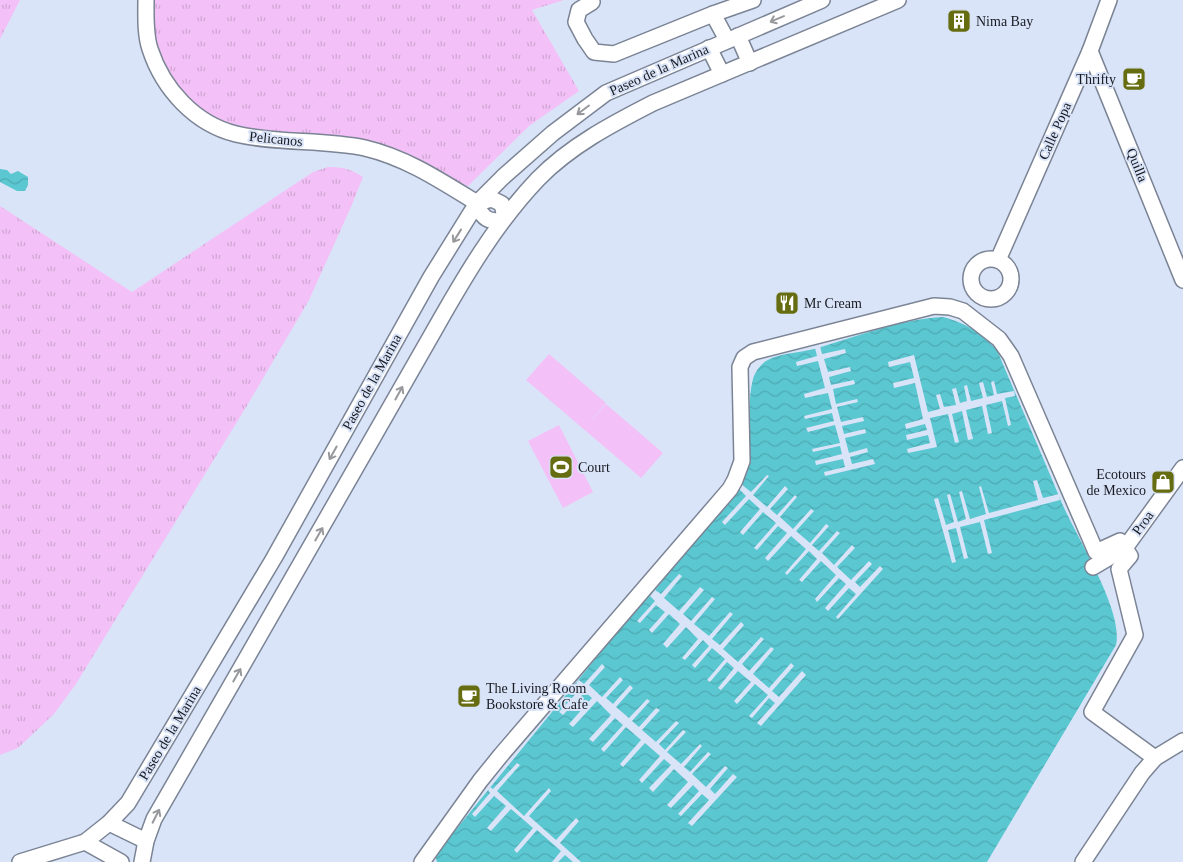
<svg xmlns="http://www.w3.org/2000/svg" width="1183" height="862" viewBox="0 0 1183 862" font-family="Georgia,serif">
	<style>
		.grass { fill: url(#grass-tufts) }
		.pitch { fill: #f3c1f7 }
		.water { fill: url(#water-waves) }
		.pier { fill: #dae4f8 }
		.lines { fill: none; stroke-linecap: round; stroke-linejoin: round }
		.minor-casing { stroke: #7b8495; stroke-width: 18 }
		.minor { stroke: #fff; stroke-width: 15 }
		.oneway { stroke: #97989b }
		.labels { text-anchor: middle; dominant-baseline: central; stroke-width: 4; stroke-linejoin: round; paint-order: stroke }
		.poi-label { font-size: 14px; fill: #171a21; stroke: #dae4f8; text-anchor: start }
		.street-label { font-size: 14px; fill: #171a21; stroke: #dae4f8 }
	</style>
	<defs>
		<pattern id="grass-tufts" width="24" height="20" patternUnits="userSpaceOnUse" patternTransform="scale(1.25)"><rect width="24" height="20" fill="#f3c1f7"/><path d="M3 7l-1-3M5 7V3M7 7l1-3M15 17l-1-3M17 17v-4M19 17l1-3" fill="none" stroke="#d0a5d3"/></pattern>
		<pattern id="water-waves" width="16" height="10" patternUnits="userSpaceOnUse" patternTransform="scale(1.25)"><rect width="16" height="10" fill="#5bc7d1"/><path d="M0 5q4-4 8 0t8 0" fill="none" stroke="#4eaab3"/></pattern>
	</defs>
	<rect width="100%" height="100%" fill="#dae4f8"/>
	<!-- grass -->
	<g class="grass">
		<path d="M 0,0 L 20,0 L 0,39 Z"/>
		<path d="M 154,0 L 564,0 L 532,10 L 579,91 L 529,126 L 468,186 L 383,150 L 245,132 L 204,114 L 171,85 L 154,52 L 152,15 Z"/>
		<path d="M 328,167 C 342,167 351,169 363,177 L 351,207 L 309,300 L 248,404 L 76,684 L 54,714 L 18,748 L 0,755 L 0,206 L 132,292 L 313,172 Z"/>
	</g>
	<!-- pitch -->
	<g class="pitch">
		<path d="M 549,354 L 606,403 L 587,425 L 606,404 L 663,453 L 641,478 L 526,380 Z"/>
		<path d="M 559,425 L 593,492 L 563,508 L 528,441 Z"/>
	</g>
	<!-- water -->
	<g class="water">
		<path d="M 0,169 L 7,170 L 11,174 L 18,171 L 28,177 L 28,185 L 25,191 L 17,191 L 0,182 Z"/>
		<path d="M 943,317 C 968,324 978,331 997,350 C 1018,400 1040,450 1061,501 C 1075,535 1124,610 1116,645 L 987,862 L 437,862 L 435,855 L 619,630 L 655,590 L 741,484 C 758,451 744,413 753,379 C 755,372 760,365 766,361 C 780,353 798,353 814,349 C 856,337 899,319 943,317 Z"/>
	</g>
	<!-- pier -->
	<g class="pier">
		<path d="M 820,346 L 822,354 L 845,349 L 846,353 L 824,359 L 828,372 L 850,367 L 851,371 L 829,377 L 831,385 L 854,380 L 855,384 L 833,389 L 836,404 L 857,399 L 858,402 L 837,407 L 841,422 L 863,417 L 864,421 L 842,426 L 844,434 L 865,429 L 866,433 L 845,438 L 849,453 L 867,448 L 868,452 L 850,457 L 852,464 L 873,459 L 875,464 L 825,476 L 824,472 L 845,467 L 843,459 L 816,465 L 815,461 L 842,454 L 840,446 L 813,452 L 812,449 L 840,443 L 835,425 L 808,432 L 806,428 L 834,421 L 832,413 L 805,419 L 804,416 L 832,409 L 828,393 L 805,398 L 804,394 L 825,388 L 818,361 L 797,366 L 796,362 L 817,356 L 815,348 Z"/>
		<path d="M 914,355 L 928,412 L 940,409 L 936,395 L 940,394 L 944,407 L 956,405 L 952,389 L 956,388 L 960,403 L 967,401 L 964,386 L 967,385 L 971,401 L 983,398 L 979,383 L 983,382 L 987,397 L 994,395 L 991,382 L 994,381 L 997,394 L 1014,391 L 1015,396 L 1005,398 L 1011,425 L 1008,426 L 1002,401 L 986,405 L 992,433 L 988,434 L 982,406 L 966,410 L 973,439 L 968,440 L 962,411 L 952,414 L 959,442 L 955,443 L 948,414 L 930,418 L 937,447 L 908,453 L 907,449 L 930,443 L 928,435 L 907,440 L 906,435 L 927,430 L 925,424 L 906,429 L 905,424 L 923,419 L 915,383 L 894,388 L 893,383 L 914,378 L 910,362 L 889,367 L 888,362 Z"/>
		<path d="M 767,475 L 769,476 L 753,495 L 767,507 L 785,486 L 788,489 L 770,509 L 777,515 L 795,495 L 797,497 L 780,517 L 793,529 L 811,509 L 814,511 L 796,531 L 810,543 L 826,524 L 829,526 L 812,545 L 819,551 L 837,531 L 840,533 L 822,553 L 834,565 L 852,545 L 855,548 L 837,567 L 851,580 L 869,561 L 872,564 L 855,582 L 860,587 L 880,566 L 883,569 L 838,619 L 836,617 L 856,594 L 849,588 L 828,611 L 825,608 L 846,584 L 839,578 L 817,602 L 815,599 L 836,575 L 821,561 L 802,582 L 799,580 L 817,559 L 809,551 L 787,575 L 785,573 L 806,549 L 791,536 L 768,561 L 765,558 L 787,533 L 778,526 L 757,550 L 754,548 L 776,523 L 763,512 L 743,535 L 740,532 L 760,509 L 749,499 L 725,525 L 722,522 L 746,496 L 738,488 L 741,484 L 751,492 Z"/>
		<path d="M 1037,480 L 1043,498 L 1059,494 L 1060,500 L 984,520 L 992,553 L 988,554 L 980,522 L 960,527 L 968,558 L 964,559 L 956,528 L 948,530 L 956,562 L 952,563 L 934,499 L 938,498 L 946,525 L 954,522 L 947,495 L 950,494 L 958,522 L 966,519 L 959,492 L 962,491 L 970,519 L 986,514 L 979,487 L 981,486 L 989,513 L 1038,500 L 1033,481 Z"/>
		<path d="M 679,574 L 682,576 L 664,598 L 679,611 L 700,587 L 704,590 L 683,614 L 691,621 L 712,597 L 715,599 L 694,624 L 709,636 L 730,612 L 733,614 L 712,639 L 720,645 L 741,622 L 744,625 L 723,649 L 738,662 L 761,637 L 764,639 L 742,664 L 749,671 L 771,647 L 774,649 L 753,674 L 769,688 L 791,663 L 794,666 L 772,691 L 779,697 L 802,671 L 806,675 L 761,726 L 757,723 L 775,703 L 769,698 L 752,718 L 749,716 L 768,695 L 755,684 L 737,704 L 734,701 L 751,682 L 738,671 L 721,690 L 718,688 L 734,668 L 727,662 L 710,682 L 707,680 L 725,659 L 712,648 L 695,668 L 692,665 L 709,646 L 703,640 L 685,660 L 682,658 L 698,639 L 686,627 L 667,648 L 663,644 L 680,624 L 669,614 L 652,633 L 649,630 L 665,612 L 656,605 L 640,623 L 637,621 L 655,601 L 650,596 L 655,590 L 661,594 Z"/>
		<path d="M 602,664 L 605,667 L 589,685 L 602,697 L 620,677 L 623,680 L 606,698 L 613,704 L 630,685 L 633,688 L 616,707 L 629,718 L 647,699 L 650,701 L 632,721 L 639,727 L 656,708 L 660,710 L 642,730 L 656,742 L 676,721 L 679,723 L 659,744 L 665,750 L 683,730 L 686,732 L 667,752 L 681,764 L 700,744 L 702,746 L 684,767 L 690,772 L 708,752 L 711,754 L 692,774 L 706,787 L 725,766 L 728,768 L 710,789 L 715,794 L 733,774 L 737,777 L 692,826 L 688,823 L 709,800 L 702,794 L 681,816 L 678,814 L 699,791 L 693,785 L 671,808 L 667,805 L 688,782 L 674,769 L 653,792 L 649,788 L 671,765 L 664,759 L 642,783 L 639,780 L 660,756 L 645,743 L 623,767 L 620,764 L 641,740 L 626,727 L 604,752 L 601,749 L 623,725 L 615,718 L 593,742 L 589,739 L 611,715 L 597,701 L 573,727 L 569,724 L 592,698 L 585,692 L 563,715 L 559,712 L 581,688 L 576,683 L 579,680 L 584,684 Z"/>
		<path d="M 517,763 L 520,765 L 497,791 L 524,816 L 549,788 L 551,791 L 529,816 L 556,840 L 576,818 L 579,821 L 560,843 L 581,862 L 573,862 L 565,855 L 558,862 L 552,862 L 561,851 L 537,830 L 517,853 L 514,850 L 533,828 L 511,809 L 491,831 L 487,828 L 506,806 L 494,796 L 475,817 L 472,814 L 490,793 L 488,790 L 490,787 L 493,789 Z"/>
	</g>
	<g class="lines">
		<!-- minor casing -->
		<g class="minor-casing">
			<g id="minor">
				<path d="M 146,0 C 146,16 145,34 150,49 C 163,89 195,124 236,134 C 278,144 323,139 365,148 C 407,158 441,181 477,203 C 481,217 488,223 502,220 L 504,213 L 502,204 L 492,199 L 477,203"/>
				<path d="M 592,2 L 579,10 L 576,22 L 585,39 L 594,52 L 614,54 L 713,14 L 727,40"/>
				<path d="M 713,14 L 753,0"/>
				<path d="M 738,36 L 750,63"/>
				<path d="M 709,48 L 722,74"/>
				<path d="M 1090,51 L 1183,280"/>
				<circle cx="991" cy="279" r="20"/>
				<path d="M 998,260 L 1090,51 L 1109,0"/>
				<path d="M 1093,567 L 1125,548 L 1183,468"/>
				<path d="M 109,823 L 146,841"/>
				<path d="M 85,842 L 121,862"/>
				<path d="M 20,862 L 85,842 L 109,823 L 128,803 L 274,558 L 431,277 L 477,203 L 503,177 L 553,133 L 606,93 L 822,0"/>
				<path d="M 142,862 L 146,841 L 154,819 C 226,693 300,567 371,441 C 393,403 414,366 435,329 C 465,276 496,223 538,179 C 570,146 612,124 653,103 L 898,0"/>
				<path d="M 422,862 L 480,781 L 501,755 L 730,489 L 735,480 L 742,461 L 740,367 L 744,358 L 753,352 L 934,306 L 950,307 L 963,311 L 999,339 L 1011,356 L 1096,552 L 1120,541 L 1130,556 L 1119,569 L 1135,635 L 1092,712 L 1155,758"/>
				<path d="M 1083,862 L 1142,773 L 1155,758 L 1183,741"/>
			</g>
		</g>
		<!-- minor -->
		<use href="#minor" class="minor"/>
	</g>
	<!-- one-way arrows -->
	<defs><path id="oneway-shaft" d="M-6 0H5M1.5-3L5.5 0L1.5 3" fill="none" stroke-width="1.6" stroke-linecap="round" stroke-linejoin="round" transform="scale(1.25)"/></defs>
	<g class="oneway">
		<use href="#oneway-shaft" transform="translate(777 19) rotate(157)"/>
		<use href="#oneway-shaft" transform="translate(583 110) rotate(143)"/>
		<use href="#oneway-shaft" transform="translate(457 236) rotate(122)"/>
		<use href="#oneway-shaft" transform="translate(399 393) rotate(-61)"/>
		<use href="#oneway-shaft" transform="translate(333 453) rotate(119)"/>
		<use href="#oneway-shaft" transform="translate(319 534) rotate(-60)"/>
		<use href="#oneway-shaft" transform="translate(237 675) rotate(-60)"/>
		<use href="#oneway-shaft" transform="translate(156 816) rotate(-63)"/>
	</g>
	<!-- icons -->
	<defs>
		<g id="building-square" transform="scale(1.25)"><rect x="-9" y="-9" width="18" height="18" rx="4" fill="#666c10" stroke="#dae4f8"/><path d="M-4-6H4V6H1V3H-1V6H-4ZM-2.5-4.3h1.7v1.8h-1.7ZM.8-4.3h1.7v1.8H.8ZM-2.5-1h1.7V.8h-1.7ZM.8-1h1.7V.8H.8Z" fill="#fff"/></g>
		<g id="cafe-square" transform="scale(1.25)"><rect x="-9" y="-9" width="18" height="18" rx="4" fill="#666c10" stroke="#dae4f8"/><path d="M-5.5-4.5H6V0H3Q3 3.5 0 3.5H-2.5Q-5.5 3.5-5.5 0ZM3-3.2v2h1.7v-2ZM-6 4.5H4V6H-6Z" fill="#fff"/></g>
		<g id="restaurant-square" transform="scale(1.25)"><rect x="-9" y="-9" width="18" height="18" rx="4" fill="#666c10" stroke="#dae4f8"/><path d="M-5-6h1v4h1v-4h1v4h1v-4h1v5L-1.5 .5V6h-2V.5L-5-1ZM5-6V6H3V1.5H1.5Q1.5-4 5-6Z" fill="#fff"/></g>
		<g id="stadium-square" transform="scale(1.25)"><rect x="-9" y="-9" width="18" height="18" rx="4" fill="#666c10" stroke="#dae4f8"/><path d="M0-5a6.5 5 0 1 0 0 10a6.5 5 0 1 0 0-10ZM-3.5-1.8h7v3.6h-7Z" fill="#fff"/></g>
		<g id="shop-square" transform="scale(1.25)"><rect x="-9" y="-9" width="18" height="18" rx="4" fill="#666c10" stroke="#dae4f8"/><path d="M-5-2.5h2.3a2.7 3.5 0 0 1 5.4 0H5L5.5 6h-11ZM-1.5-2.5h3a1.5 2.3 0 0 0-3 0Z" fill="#fff"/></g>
	</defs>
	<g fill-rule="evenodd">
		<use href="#building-square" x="959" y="21"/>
		<use href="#cafe-square" x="1134" y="79"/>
		<use href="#restaurant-square" x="787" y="303"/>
		<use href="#stadium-square" x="561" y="467"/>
		<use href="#shop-square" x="1163" y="482"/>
		<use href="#cafe-square" x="469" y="696"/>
	</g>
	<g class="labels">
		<!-- poi labels -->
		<g class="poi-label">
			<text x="976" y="21">Nima Bay</text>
			<text x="1116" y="79" text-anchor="end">Thrifty</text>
			<text x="804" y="303">Mr Cream</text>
			<text x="578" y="467">Court</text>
			<text x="1146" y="474" text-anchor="end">Ecotours<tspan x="1146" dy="16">de Mexico</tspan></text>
			<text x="486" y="688">The Living Room<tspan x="486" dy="16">Bookstore &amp; Cafe</tspan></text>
		</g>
		<!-- street labels -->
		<g class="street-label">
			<text transform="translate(659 70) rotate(-24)">Paseo de la Marina</text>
			<text transform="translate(1055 131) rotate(-66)">Calle Popa</text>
			<text transform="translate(276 139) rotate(6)">Pelicanos</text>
			<text transform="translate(1137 165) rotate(68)">Quilla</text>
			<text transform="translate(372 382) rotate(-61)">Paseo de la Marina</text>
			<text transform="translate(1143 523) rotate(-54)">Proa</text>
			<text transform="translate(170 733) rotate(-59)">Paseo de la Marina</text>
		</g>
	</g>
</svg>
